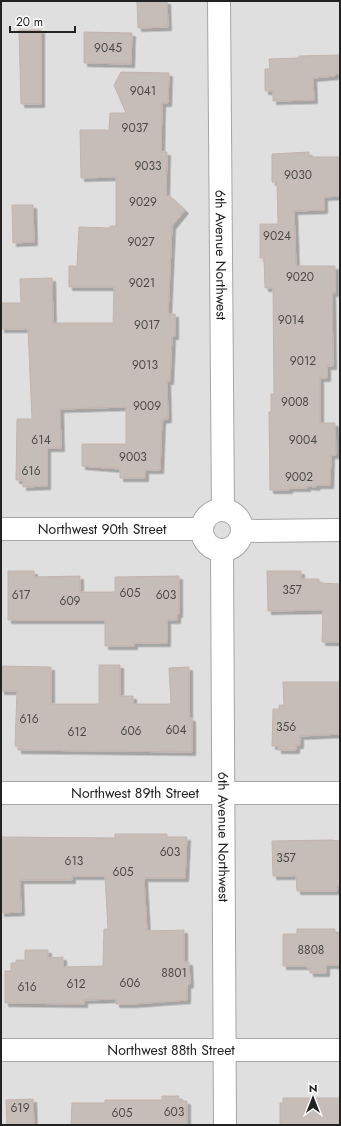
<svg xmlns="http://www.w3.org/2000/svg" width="341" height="1126" viewBox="0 0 341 1126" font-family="Jost,sans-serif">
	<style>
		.residential { fill: #e0dfdf }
		.building { fill: #c7bdb8; stroke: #c4b3ab; filter: url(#shadow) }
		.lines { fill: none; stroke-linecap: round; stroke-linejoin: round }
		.minor-casing { stroke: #a6a6a6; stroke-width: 24 }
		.minor { stroke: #fff; stroke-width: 22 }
		.labels { text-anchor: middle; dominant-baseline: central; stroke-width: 3; stroke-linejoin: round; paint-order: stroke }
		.number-label { font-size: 12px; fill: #4b4948 }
		.street-label { font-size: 14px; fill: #222; stroke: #fff }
	</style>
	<defs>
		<filter id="shadow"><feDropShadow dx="3.5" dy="3.5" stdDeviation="0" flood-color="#0004"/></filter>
	</defs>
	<rect width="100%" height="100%" fill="#f2eee9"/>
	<!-- residential -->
	<rect class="residential" x="1" y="1" width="339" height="1124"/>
	<!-- building -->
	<g class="building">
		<path d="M 137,1 L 167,1 L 168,27 L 138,28 Z"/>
		<path d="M 19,30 L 41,30 L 41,104 L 21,104 Z"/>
		<path d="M 84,32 L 132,33 L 131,64 L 84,63 Z"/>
		<path d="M 340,55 L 340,74 L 335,74 L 335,76 L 313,78 L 314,100 L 273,101 L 273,91 L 265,91 L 265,69 L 270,69 L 269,59 L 299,58 L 299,56 Z"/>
		<path d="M 121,72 L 169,73 L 168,103 L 162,103 L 161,152 L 167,152 L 166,196 L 170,196 L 185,210 L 172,226 L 168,314 L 175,314 L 175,336 L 172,336 L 170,381 L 167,381 L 168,419 L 162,420 L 160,470 L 145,470 L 145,478 L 120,478 L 120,469 L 82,466 L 82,444 L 126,444 L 126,407 L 60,409 L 61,448 L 47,448 L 47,486 L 23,487 L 23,480 L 16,480 L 17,419 L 32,419 L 28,329 L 1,329 L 1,303 L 21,303 L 20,279 L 52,278 L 53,323 L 113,323 L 114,287 L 69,287 L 69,266 L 77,266 L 79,227 L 110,228 L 110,226 L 116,226 L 116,177 L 81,178 L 80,130 L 109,130 L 110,113 L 126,113 L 114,85 Z"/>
		<path d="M 309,152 L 309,157 L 340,157 L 340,196 L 324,197 L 324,210 L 294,211 L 296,266 L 335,266 L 335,293 L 332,293 L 333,366 L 327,366 L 327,378 L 320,378 L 320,423 L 335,423 L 336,455 L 331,455 L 330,485 L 317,485 L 316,487 L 307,486 L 307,488 L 289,488 L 289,490 L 270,490 L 269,412 L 271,412 L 271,394 L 274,394 L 273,288 L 265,288 L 264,258 L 260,258 L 260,224 L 278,224 L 277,182 L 272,182 L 272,154 Z"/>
		<path d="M 12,205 L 33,205 L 34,242 L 13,243 Z"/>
		<path d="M 8,571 L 34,571 L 34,577 L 80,576 L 80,592 L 115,592 L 115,577 L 179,576 L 179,614 L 177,614 L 177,620 L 167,620 L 167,643 L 134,643 L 134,646 L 105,646 L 105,620 L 8,620 Z"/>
		<path d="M 267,571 L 301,571 L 301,579 L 319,579 L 319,583 L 340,584 L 340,642 L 322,642 L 323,610 L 268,611 Z"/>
		<path d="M 99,665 L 120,665 L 120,696 L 133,696 L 133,704 L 171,704 L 169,668 L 189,667 L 189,718 L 192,718 L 192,752 L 18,750 L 18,746 L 15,746 L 17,691 L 1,691 L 1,666 L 51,667 L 51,704 L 99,704 Z"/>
		<path d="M 283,682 L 340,682 L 340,734 L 300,736 L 300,745 L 296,745 L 296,750 L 278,750 L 278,746 L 272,746 L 273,709 L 279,709 L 279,705 L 284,705 Z"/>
		<path d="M 115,834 L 167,834 L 167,837 L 187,837 L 185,878 L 144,878 L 147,931 L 184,930 L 184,962 L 189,962 L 190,984 L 187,985 L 187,1000 L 133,1004 L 116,1004 L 116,999 L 84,1000 L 84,1004 L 5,1003 L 5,971 L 11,971 L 11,963 L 16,963 L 16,960 L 25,960 L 25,950 L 48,950 L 48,958 L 63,957 L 63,967 L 103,966 L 104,929 L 108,929 L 105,876 L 72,876 L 72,880 L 20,880 L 21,912 L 1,913 L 1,837 L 115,838 Z"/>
		<path d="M 331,840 L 340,841 L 340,886 L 337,886 L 337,891 L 297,891 L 296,876 L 273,876 L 272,841 Z"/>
		<path d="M 297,929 L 335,929 L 335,934 L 340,934 L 340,965 L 326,965 L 326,973 L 310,973 L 310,968 L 307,968 L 307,966 L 283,966 L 283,934 L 297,934 Z"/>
		<path d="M 162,1096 L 179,1096 L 179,1101 L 187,1101 L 187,1125 L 71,1125 L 72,1103 L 105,1103 L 105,1100 L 162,1100 Z"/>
		<path d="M 283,1098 L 340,1098 L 340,1125 L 280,1125 L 280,1103 L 283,1103 Z"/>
		<path d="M 33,1099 L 34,1125 L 7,1125 L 6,1100 Z"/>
	</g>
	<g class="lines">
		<!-- minor casing -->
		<g class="minor-casing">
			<g id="minor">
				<path id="s1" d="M 219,1 L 223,510"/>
				<circle cx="222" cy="530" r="20"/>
				<path id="s2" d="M 1,529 L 202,529"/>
				<path d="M 242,531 L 340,530"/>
				<path id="s3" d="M 222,550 L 225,1125"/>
				<path id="s4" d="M 1,793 L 340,793"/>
				<path id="s5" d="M 1,1050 L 340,1050"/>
			</g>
		</g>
		<!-- minor -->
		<use href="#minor" class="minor"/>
	</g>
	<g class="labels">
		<!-- number labels -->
		<g class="number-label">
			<text x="108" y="48">9045</text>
			<text x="143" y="91">9041</text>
			<text x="135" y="128">9037</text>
			<text x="148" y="166">9033</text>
			<text x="298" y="175">9030</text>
			<text x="143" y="202">9029</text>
			<text x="277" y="236">9024</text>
			<text x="141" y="242">9027</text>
			<text x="300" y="277">9020</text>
			<text x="142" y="283">9021</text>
			<text x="291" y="320">9014</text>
			<text x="147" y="325">9017</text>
			<text x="303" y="361">9012</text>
			<text x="145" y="365">9013</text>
			<text x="295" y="402">9008</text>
			<text x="147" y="406">9009</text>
			<text x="41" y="440">614</text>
			<text x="303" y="440">9004</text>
			<text x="133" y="457">9003</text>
			<text x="31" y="471">616</text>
			<text x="299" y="477">9002</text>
			<text x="292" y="590">357</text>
			<text x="130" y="593">605</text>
			<text x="21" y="595">617</text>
			<text x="166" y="595">603</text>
			<text x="70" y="601">609</text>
			<text x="29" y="719">616</text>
			<text x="286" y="727">356</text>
			<text x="176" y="730">604</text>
			<text x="131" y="731">606</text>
			<text x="77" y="732">612</text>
			<text x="170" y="852">603</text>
			<text x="286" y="858">357</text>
			<text x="74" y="861">613</text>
			<text x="123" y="872">605</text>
			<text x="311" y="950">8808</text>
			<text x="174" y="973">8801</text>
			<text x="130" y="983">606</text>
			<text x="76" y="984">612</text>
			<text x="27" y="987">616</text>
			<text x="20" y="1108">619</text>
			<text x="174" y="1112">603</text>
			<text x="122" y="1113">605</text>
		</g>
		<!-- street labels -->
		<g class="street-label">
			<text stroke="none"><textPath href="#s1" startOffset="254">6th Avenue Northwest</textPath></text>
			<text stroke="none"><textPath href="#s2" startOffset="101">Northwest 90th Street</textPath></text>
			<text stroke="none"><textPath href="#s4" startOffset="134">Northwest 89th Street</textPath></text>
			<text stroke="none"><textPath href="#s3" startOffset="287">6th Avenue Northwest</textPath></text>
			<text stroke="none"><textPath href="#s5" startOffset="170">Northwest 88th Street</textPath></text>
		</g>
	</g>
	<!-- border -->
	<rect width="341" height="1126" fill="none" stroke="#222222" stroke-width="4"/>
	<!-- north arrow -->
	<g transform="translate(313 1098)" stroke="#ffffff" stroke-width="3" paint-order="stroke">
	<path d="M0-3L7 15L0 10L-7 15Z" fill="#222222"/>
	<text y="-6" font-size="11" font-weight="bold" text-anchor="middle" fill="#222222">N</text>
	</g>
	<!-- scale -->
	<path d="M10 26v6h65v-6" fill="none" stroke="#222222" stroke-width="2"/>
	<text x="16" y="26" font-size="12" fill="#222222" stroke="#ffffff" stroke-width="3" paint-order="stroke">20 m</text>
</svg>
